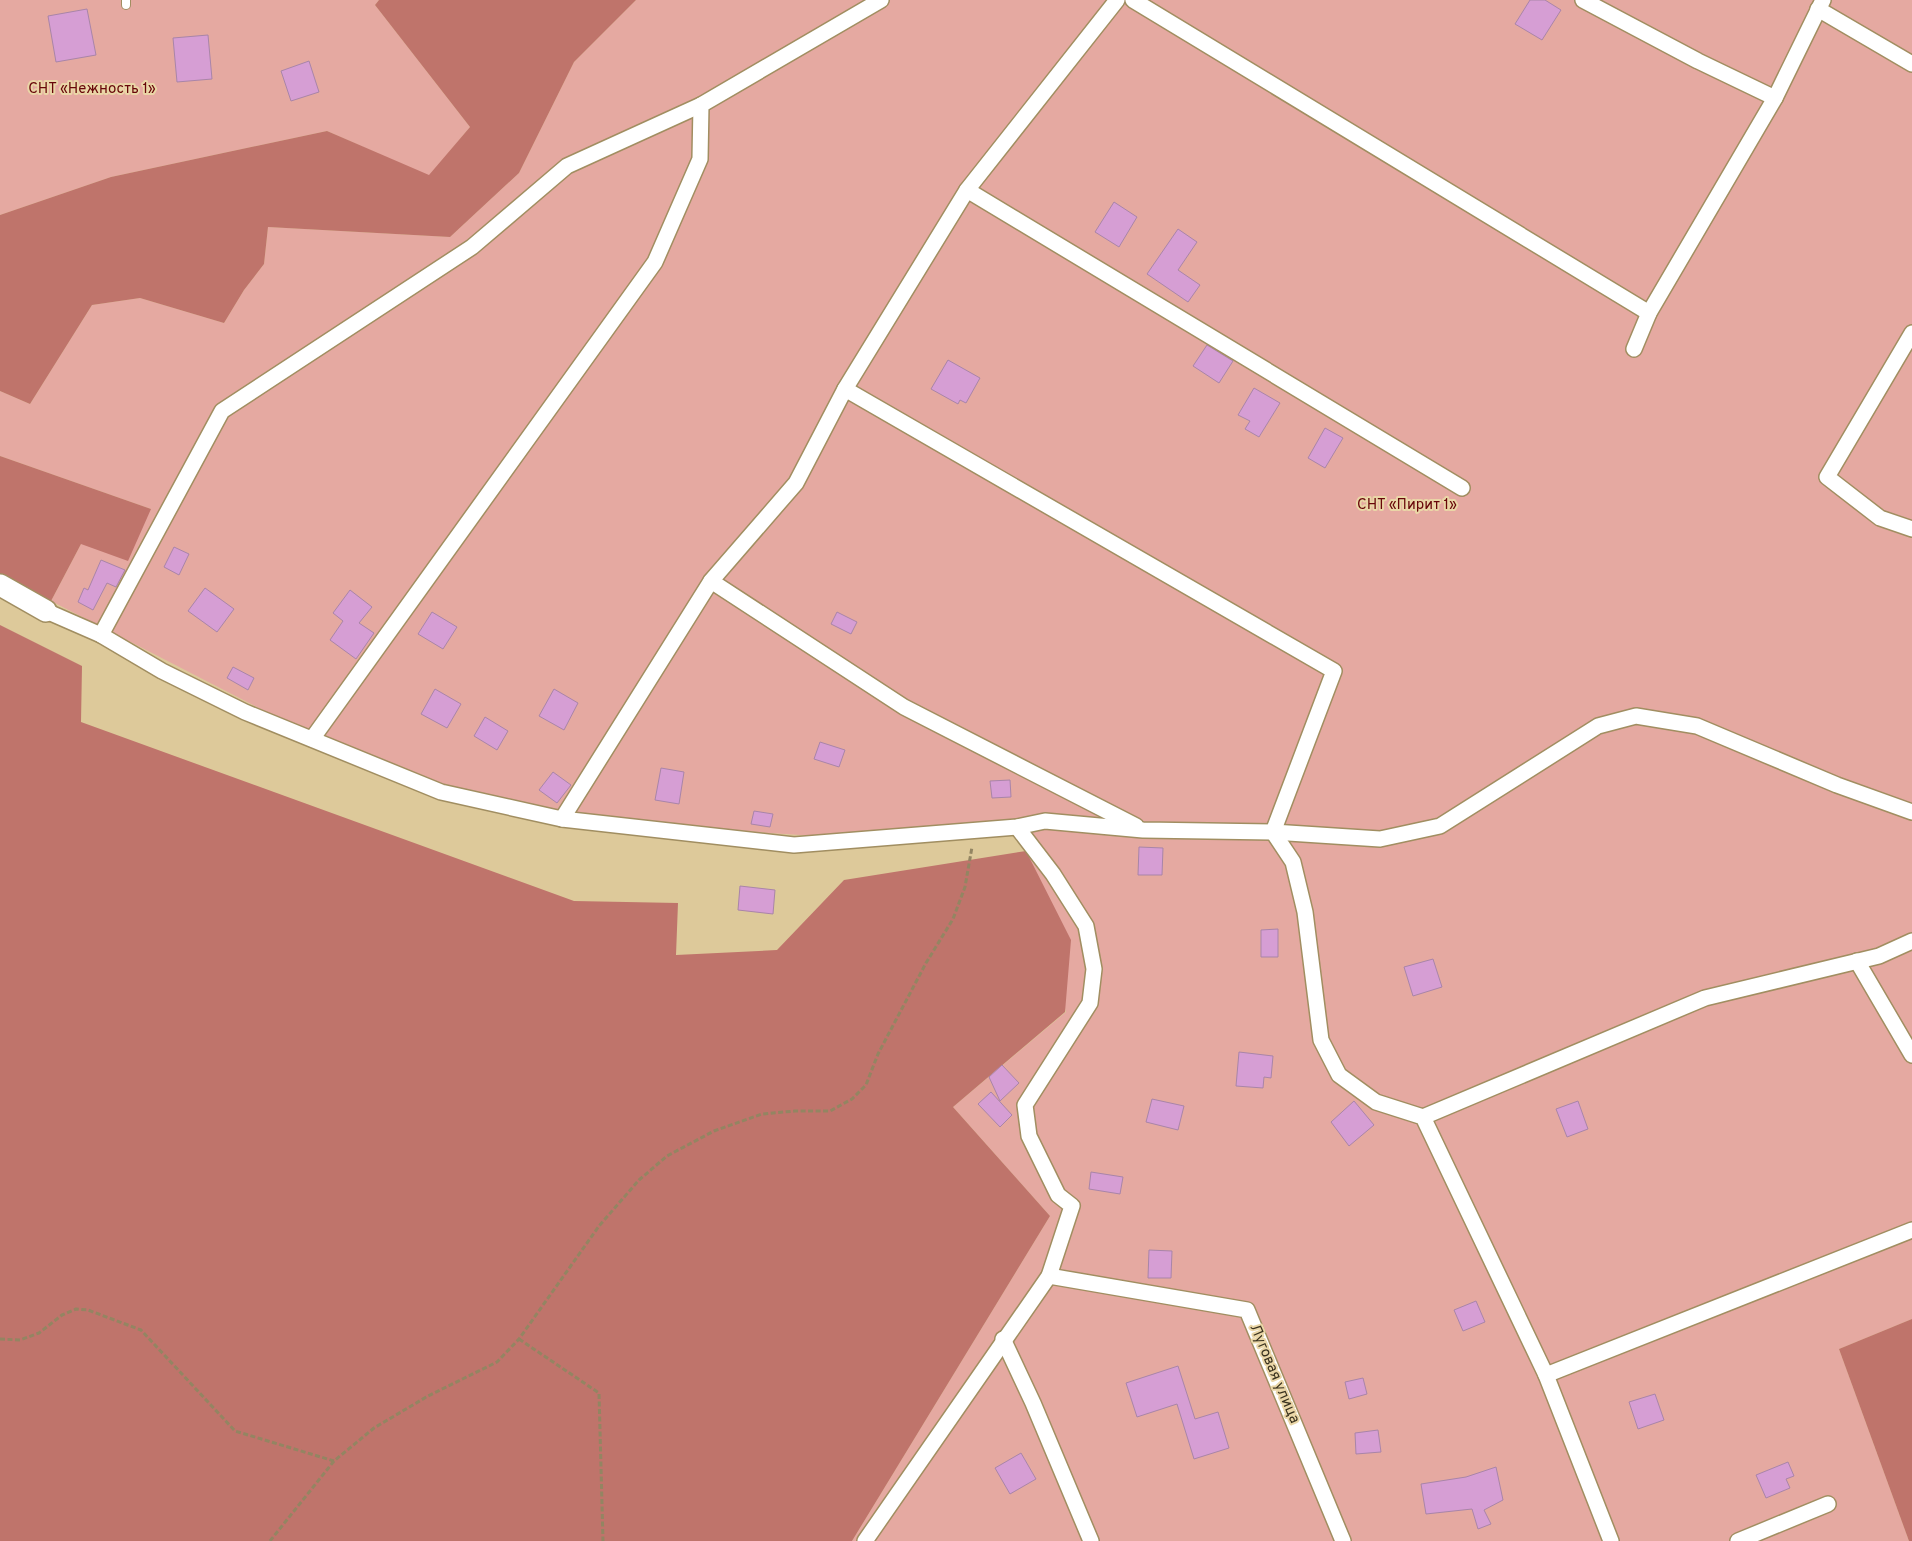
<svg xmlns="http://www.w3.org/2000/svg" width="1912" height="1541" viewBox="0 0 1912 1541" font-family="Overpass,sans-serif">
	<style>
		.green { fill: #e5a9a1 }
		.forest { fill: #bf746b }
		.building { fill: #d69ed4; stroke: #a985a8 }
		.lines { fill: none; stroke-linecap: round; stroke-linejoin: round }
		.lane-casing { stroke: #a18e61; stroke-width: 10 }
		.street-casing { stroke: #a18e61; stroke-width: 18 }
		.secondary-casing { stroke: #a18e61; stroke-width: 24 }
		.path { stroke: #938562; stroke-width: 3; stroke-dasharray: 5 2.5; stroke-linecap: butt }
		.lane { stroke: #fff; stroke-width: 8 }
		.street { stroke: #fff; stroke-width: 15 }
		.secondary { stroke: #fff; stroke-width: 21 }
		.labels { text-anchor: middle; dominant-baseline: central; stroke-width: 4; stroke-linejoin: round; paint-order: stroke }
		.park-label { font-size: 15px; fill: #670609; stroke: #ead6a7 }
		.street-label { font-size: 15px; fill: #3a321f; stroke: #ead6a7 }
	</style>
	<rect width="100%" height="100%" fill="#ddc99a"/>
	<!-- green -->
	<g class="green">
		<path d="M 0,0 L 379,0 L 375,5 L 470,127 L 429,176 L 327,131 L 111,177 L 0,215 Z"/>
		<path d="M 636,0 L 1912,0 L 1912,1319 L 1839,1349 L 1909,1541 L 852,1541 L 1050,1216 L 953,1107 L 1066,1012 L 1026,851 L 1017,825 L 831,837 L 586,821 L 436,785 L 296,727 L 51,601 L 81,544 L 151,509 L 0,456 L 0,391 L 30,404 L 92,305 L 140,298 L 224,323 L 244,290 L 264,264 L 268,227 L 450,237 L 519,173 L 574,62 Z"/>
	</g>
	<!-- forest -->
	<g class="forest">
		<path d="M 379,0 L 636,0 L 574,62 L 519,173 L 450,237 L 268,227 L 264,264 L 244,290 L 224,323 L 140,298 L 92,305 L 30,404 L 0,391 L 0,215 L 111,177 L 327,131 L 429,175 L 470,127 L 375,5 Z"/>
		<path d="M 0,456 L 151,509 L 128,561 L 81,544 L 51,601 L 0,574 Z"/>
		<path d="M 0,625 L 82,666 L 81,722 L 574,901 L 678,903 L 676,955 L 777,950 L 844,880 L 1026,851 L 1071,940 L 1065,1012 L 953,1107 L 1050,1216 L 852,1541 L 0,1541 Z"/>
		<path d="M 1912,1319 L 1912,1541 L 1909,1541 L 1839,1349 Z"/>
	</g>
	<!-- building -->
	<g class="building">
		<path d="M 1530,0 L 1545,0 L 1561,10 L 1542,40 L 1515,24 Z"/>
		<path d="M 87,9 L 96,55 L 56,62 L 48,16 Z"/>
		<path d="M 208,35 L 212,79 L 177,82 L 173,38 Z"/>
		<path d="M 309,61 L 319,92 L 291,101 L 281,71 Z"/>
		<path d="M 1114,202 L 1137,217 L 1119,247 L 1095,232 Z"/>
		<path d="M 1178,229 L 1197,242 L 1178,270 L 1200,285 L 1188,302 L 1147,274 Z"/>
		<path d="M 1207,345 L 1233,361 L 1219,383 L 1193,366 Z"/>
		<path d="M 948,360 L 980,378 L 966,403 L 960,400 L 958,404 L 931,389 Z"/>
		<path d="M 1254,388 L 1280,403 L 1259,437 L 1245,429 L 1250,421 L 1238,415 Z"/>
		<path d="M 1325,428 L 1343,438 L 1325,468 L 1308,458 Z"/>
		<path d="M 174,547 L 189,554 L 179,575 L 164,567 Z"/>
		<path d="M 101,560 L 125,570 L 116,587 L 107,583 L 93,610 L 78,602 L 84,588 L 88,590 Z"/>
		<path d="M 205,588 L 234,609 L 217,632 L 188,611 Z"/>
		<path d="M 350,590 L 372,607 L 359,623 L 374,633 L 356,659 L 330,640 L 343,621 L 333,613 Z"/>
		<path d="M 432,612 L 457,627 L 443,649 L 418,634 Z"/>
		<path d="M 837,612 L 857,622 L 851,634 L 831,624 Z"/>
		<path d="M 233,667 L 254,678 L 248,690 L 227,678 Z"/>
		<path d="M 435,689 L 461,704 L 447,728 L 421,714 Z"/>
		<path d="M 554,689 L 578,703 L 564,730 L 539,716 Z"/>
		<path d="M 485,717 L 508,731 L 497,750 L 474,736 Z"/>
		<path d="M 820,742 L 845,750 L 839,767 L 814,759 Z"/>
		<path d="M 661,768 L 684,772 L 679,804 L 655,800 Z"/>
		<path d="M 553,772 L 571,785 L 557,803 L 539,790 Z"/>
		<path d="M 1010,780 L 1011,797 L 992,798 L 990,781 Z"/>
		<path d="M 754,811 L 773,814 L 770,827 L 751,824 Z"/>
		<path d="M 1139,847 L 1163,848 L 1162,875 L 1138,875 Z"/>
		<path d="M 740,886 L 775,890 L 773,914 L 738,910 Z"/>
		<path d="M 1278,929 L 1278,957 L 1261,957 L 1261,930 Z"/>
		<path d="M 1433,959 L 1442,987 L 1413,996 L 1404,967 Z"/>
		<path d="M 1239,1052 L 1273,1056 L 1271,1078 L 1264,1077 L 1263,1088 L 1236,1086 Z"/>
		<path d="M 1002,1065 L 1019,1083 L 1000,1101 L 989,1077 Z"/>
		<path d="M 991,1092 L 1012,1115 L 1000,1127 L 978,1104 Z"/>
		<path d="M 1152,1099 L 1184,1106 L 1178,1130 L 1146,1122 Z"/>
		<path d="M 1354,1101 L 1374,1125 L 1349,1146 L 1331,1122 Z"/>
		<path d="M 1578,1101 L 1588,1129 L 1567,1137 L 1556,1109 Z"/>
		<path d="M 1091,1172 L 1123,1177 L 1120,1194 L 1089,1189 Z"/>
		<path d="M 1149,1250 L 1172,1251 L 1171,1278 L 1148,1278 Z"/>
		<path d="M 1476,1301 L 1485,1322 L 1463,1331 L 1454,1310 Z"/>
		<path d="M 1178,1366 L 1195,1419 L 1218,1412 L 1229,1448 L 1194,1459 L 1177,1404 L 1137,1417 L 1126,1383 Z"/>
		<path d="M 1363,1378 L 1367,1394 L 1349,1399 L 1345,1382 Z"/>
		<path d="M 1655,1394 L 1664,1420 L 1638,1429 L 1629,1402 Z"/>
		<path d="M 1378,1430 L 1381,1452 L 1356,1454 L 1355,1433 Z"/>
		<path d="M 1021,1453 L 1036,1479 L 1010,1494 L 995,1468 Z"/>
		<path d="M 1788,1462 L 1794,1476 L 1786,1479 L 1790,1488 L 1766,1498 L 1756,1475 Z"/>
		<path d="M 1496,1467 L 1503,1500 L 1484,1510 L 1491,1524 L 1478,1529 L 1472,1509 L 1426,1514 L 1421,1484 L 1466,1477 Z"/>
	</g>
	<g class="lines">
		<!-- lane casing -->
		<g class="lane-casing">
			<path id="lane" d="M 126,0 L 126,5"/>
		</g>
		<!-- street casing -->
		<g class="street-casing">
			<g id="street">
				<path d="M 1133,0 L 1649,313"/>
				<path d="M 1583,0 L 1698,61 L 1775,98"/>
				<path d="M 1818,9 L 1912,64"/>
				<path d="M 967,190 L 1462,488"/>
				<path d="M 1912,333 L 1827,477 L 1880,518 L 1912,529"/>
				<path d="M 1634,349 L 1649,313 L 1775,98 L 1823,0"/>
				<path d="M 845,389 L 1334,671 L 1273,832 L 1293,862 L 1305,912 L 1321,1040 L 1339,1075 L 1376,1102 L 1423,1117 L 1546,1375 L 1611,1541"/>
				<path d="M 711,581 L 904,707 L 1136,826"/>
				<path d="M 46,611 L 101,635 L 162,671 L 245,712 L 441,792 L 562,819 L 794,845 L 1017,827 L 1045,821 L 1143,830 L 1273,832 L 1380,839 L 1440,826 L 1598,726 L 1636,716 L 1697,726 L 1837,785 L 1912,812"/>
				<path d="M 101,635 L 222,411 L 472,247 L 567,166 L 701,105"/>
				<path d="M 312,739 L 655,262 L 700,159 L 701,105 L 881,0"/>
				<path d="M 562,819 L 711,581 L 796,483 L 845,389 L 967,190 L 1117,0"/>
				<path d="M 1857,961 L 1912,1055"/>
				<path d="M 1423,1117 L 1705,998 L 1879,956 L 1912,941"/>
				<path d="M 1049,1276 L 1247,1310 L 1343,1541"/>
				<path d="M 1003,1339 L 1033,1403 L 1091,1541"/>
				<path d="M 1546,1375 L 1912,1230"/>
				<path d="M 865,1541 L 1049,1276 L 1072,1206 L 1058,1195 L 1029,1136 L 1025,1105 L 1090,1003 L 1094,969 L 1086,926 L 1053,874 L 1017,827"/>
				<path d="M 1738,1541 L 1828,1504"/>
			</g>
		</g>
		<!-- secondary casing -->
		<g class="secondary-casing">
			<path id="secondary" d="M 0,585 L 46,611"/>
		</g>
		<!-- path -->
		<g class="path">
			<path d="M 0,1339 L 20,1340 L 39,1333 L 62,1315 L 76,1309 L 88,1310 L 141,1330 L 235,1431 L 334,1461"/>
			<path d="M 519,1339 L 599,1393 L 603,1541"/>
			<path d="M 270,1541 L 334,1461 L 374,1428 L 428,1396 L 497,1362 L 519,1339 L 599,1226 L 639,1180 L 667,1156 L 714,1131 L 762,1114 L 795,1111 L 830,1111 L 852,1099 L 866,1085 L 878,1054 L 926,963 L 953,919 L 965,887 L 972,847"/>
		</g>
		<!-- lane -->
		<use href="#lane" class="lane"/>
		<!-- street -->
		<use href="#street" class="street"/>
		<!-- secondary -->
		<use href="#secondary" class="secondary"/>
	</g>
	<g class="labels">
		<!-- park labels -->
		<g class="park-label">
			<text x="92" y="89">СНТ «Нежность 1»</text>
			<text x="1407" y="505">СНТ «Пирит 1»</text>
		</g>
		<!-- street labels -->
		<g class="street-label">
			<text transform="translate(1274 1374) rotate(67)">Луговая улица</text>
		</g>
	</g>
</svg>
